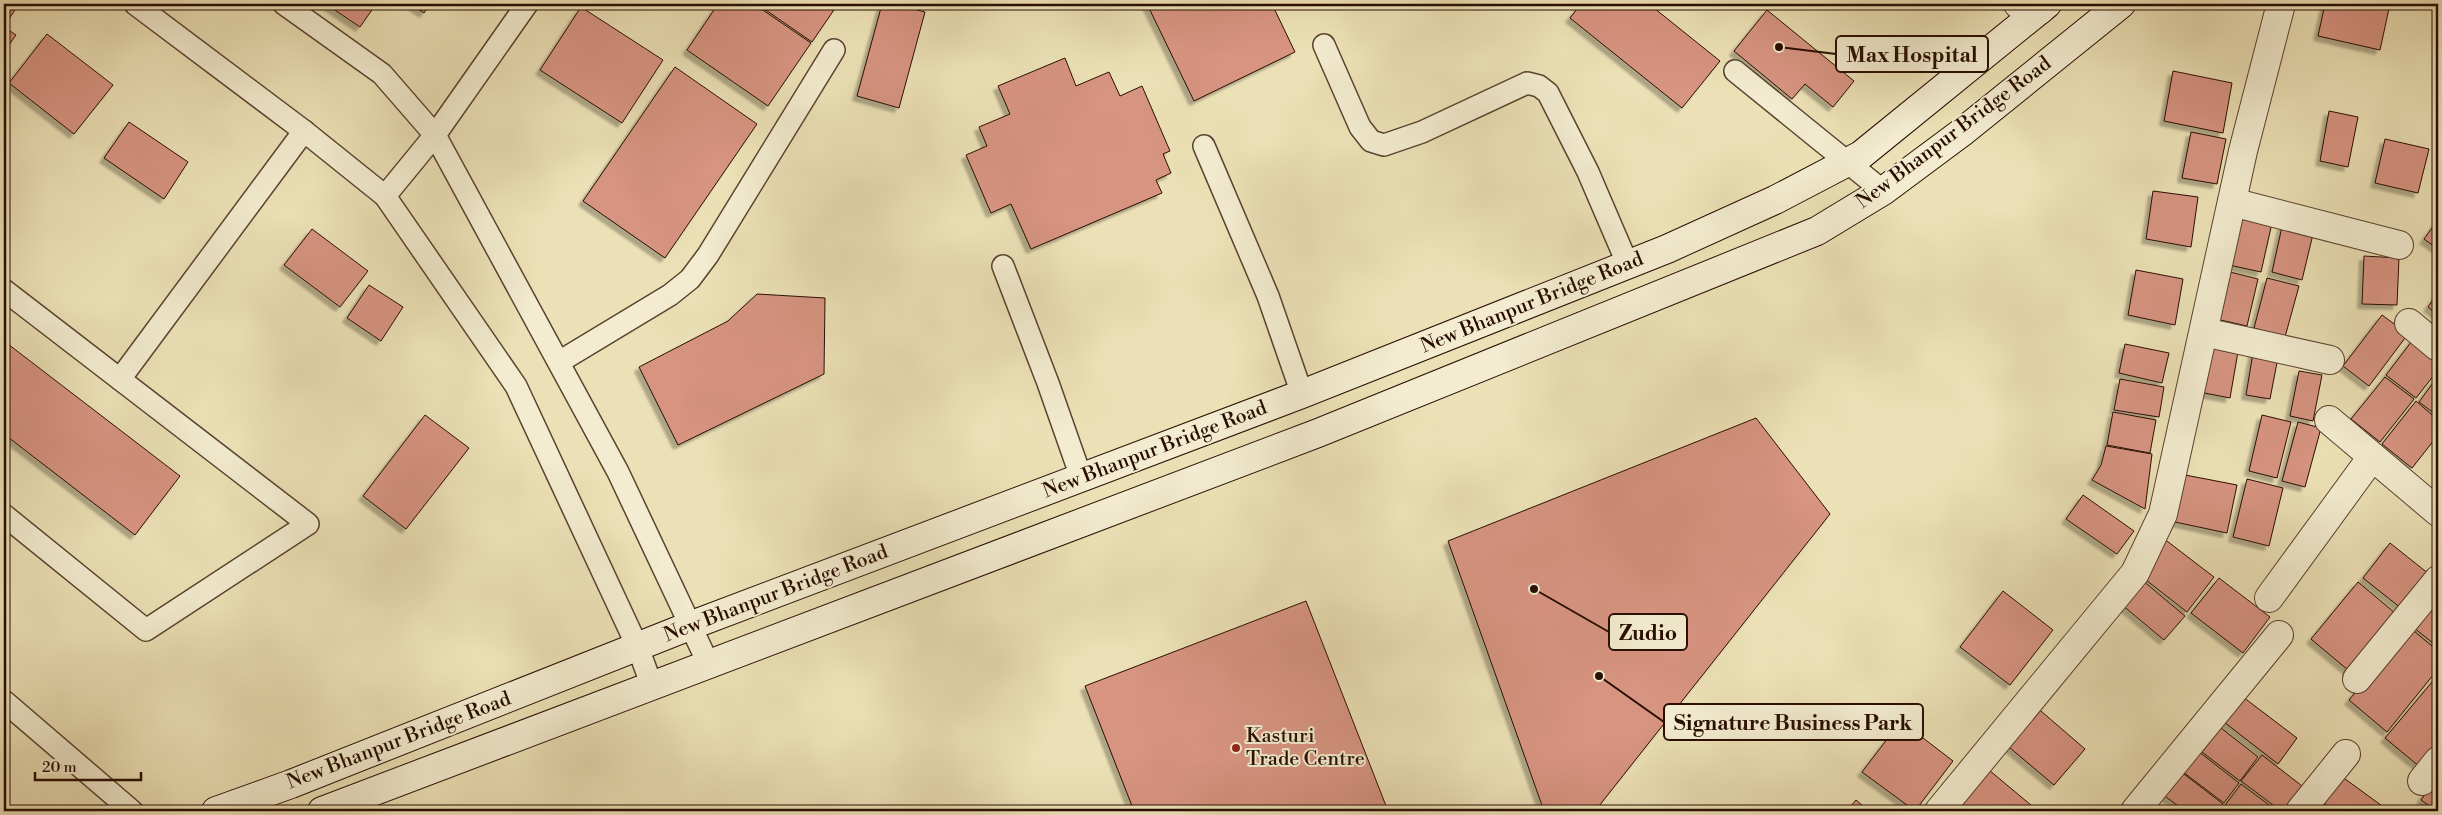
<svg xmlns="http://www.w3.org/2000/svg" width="2442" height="815" viewBox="0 0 2442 815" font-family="'Libre Bodoni',serif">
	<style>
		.building { fill: #d79481; stroke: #280d02; filter: url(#shadow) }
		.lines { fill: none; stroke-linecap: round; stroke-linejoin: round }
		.lane-casing { stroke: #59422f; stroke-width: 24 }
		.street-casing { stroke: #59422f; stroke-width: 30 }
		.secondary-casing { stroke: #280d02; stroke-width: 30 }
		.lane { stroke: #f3ecd0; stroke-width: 21 }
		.street { stroke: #f3ecd0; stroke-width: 28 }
		.secondary { stroke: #f3ecd0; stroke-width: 28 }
		.poi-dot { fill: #8f2418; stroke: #f3ecd0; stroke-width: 2 }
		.labels { text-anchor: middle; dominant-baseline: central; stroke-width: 4; stroke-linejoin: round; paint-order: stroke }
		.street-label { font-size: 20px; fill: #280d02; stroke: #f3ecd0 }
		.poi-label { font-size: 20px; fill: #280d02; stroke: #f3ecd0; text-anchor: start }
		.leader { fill: none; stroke: #280d02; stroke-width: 2 }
		.callout-dot { fill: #280d02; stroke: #f3ecd0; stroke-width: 2 }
		.callout { fill: #f3ecd0; stroke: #280d02; stroke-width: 2 }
		.callout-label { font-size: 21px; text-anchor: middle; font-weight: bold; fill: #280d02 }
	</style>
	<defs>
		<filter id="shadow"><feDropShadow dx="-4.5" dy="4.5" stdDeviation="1" flood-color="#0004"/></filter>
	</defs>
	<rect width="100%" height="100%" fill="#ece1b6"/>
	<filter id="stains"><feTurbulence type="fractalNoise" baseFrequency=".004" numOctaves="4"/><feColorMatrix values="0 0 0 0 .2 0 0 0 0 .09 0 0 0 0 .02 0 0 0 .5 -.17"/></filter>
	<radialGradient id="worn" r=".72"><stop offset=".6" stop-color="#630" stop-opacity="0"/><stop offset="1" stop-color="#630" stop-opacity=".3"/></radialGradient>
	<!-- building -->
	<g class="building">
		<path d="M 4,4 L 13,4 L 17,7 L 4,26 Z"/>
		<path d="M 326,4 L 376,4 L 360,27 Z"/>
		<path d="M 411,4 L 430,4 L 424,13 Z"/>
		<path d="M 718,4 L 754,4 L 811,43 L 768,106 L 687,50 Z"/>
		<path d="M 757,4 L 838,4 L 812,42 Z"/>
		<path d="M 882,4 L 895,4 L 925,12 L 899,108 L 857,96 Z"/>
		<path d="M 1147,4 L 1272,4 L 1295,52 L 1194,101 Z"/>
		<path d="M 1581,4 L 1649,4 L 1720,61 L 1682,108 L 1570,18 Z"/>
		<path d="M 2325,4 L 2390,4 L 2380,50 L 2318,36 Z"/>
		<path d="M 581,7 L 663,60 L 622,123 L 540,70 Z"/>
		<path d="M 1767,10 L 1854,81 L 1833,107 L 1805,84 L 1792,99 L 1734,51 Z"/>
		<path d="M 4,27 L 16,35 L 4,52 Z"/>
		<path d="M 47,34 L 113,85 L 74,134 L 9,83 Z"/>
		<path d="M 1065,58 L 1076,86 L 1109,72 L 1120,96 L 1142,86 L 1170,151 L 1163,154 L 1171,173 L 1156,180 L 1162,193 L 1031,249 L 1011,204 L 991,213 L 966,155 L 987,146 L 979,127 L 1010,114 L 998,86 Z"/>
		<path d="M 675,67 L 757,124 L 665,258 L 583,201 Z"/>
		<path d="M 2173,71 L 2232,83 L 2223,133 L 2164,121 Z"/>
		<path d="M 2329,111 L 2358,117 L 2348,167 L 2320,161 Z"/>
		<path d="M 129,122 L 188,162 L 164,199 L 104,158 Z"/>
		<path d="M 2191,132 L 2226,139 L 2217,184 L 2182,178 Z"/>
		<path d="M 2385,139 L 2429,149 L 2418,193 L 2375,183 Z"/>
		<path d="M 2153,191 L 2198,197 L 2191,247 L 2146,239 Z"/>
		<path d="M 2241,216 L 2272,223 L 2261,272 L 2229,265 Z"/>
		<path d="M 2438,220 L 2438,249 L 2424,239 Z"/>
		<path d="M 2283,222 L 2314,230 L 2302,280 L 2272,272 Z"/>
		<path d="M 312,229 L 368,271 L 340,307 L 284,265 Z"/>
		<path d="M 2364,256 L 2399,258 L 2397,305 L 2362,304 Z"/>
		<path d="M 2136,270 L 2183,279 L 2175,325 L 2128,315 Z"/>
		<path d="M 2226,271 L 2258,279 L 2247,326 L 2216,319 Z"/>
		<path d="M 2267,278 L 2299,286 L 2285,337 L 2254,328 Z"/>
		<path d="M 369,285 L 403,307 L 381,341 L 347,318 Z"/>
		<path d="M 2438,293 L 2438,315 L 2428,307 Z"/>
		<path d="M 757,294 L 825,298 L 824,374 L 678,445 L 639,367 L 728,321 Z"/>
		<path d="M 2382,315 L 2408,334 L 2369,386 L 2343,366 Z"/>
		<path d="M 2415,337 L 2438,355 L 2438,370 L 2416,398 L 2386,375 Z"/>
		<path d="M 2203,339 L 2239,346 L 2230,398 L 2194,391 Z"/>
		<path d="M 4,341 L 180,476 L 135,535 L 4,434 Z"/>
		<path d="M 2125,344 L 2169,353 L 2162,383 L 2119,373 Z"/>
		<path d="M 2254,347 L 2279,352 L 2270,399 L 2246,395 Z"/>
		<path d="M 2299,371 L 2322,375 L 2313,421 L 2290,416 Z"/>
		<path d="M 2438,376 L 2438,416 L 2419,402 Z"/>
		<path d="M 2385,377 L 2414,399 L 2380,442 L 2351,419 Z"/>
		<path d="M 2120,379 L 2164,387 L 2159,417 L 2114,410 Z"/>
		<path d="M 2416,401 L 2438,420 L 2438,435 L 2412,468 L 2382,444 Z"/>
		<path d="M 2113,412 L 2156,420 L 2150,453 L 2107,445 Z"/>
		<path d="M 425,415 L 469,448 L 406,529 L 363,496 Z"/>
		<path d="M 2262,415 L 2291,422 L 2277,478 L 2249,471 Z"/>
		<path d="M 1756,418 L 1830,514 L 1595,811 L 1544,811 L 1448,541 Z"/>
		<path d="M 2298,422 L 2321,428 L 2305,487 L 2282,481 Z"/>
		<path d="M 2106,446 L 2152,454 L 2145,509 L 2092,480 L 2101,465 Z"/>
		<path d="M 2180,474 L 2237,485 L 2227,533 L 2170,521 Z"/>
		<path d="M 2247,479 L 2283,488 L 2269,546 L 2233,537 Z"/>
		<path d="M 2083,495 L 2134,531 L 2117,554 L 2066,519 Z"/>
		<path d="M 2163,538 L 2214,577 L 2187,612 L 2137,573 Z"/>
		<path d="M 2390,543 L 2434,578 L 2406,612 L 2363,578 Z"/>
		<path d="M 2136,575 L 2185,616 L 2164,640 L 2115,599 Z"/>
		<path d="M 2219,578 L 2270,617 L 2243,653 L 2191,613 Z"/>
		<path d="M 2358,582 L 2395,613 L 2348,670 L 2311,639 Z"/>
		<path d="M 2003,591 L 2053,630 L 2010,685 L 1960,647 Z"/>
		<path d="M 2438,597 L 2438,647 L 2414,628 Z"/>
		<path d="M 1306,601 L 1388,811 L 1134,811 L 1085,686 Z"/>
		<path d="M 2409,627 L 2438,651 L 2438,669 L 2387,732 L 2349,700 Z"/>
		<path d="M 2438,675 L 2438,757 L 2426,772 L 2385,738 Z"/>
		<path d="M 2243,697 L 2297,738 L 2278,764 L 2224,722 Z"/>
		<path d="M 2034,705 L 2085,749 L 2054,785 L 2003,742 Z"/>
		<path d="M 1901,721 L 1953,761 L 1915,811 L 1862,772 Z"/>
		<path d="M 2221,728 L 2258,757 L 2240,781 L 2202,752 Z"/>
		<path d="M 2198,751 L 2239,783 L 2224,803 L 2183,772 Z"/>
		<path d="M 2262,755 L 2306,789 L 2289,811 L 2281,811 L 2241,781 Z"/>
		<path d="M 1989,770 L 2038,811 L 1954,811 Z"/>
		<path d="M 2180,771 L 2223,804 L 2218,811 L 2185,811 L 2162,794 Z"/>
		<path d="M 2438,775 L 2438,811 L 2437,811 L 2421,800 Z"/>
		<path d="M 2341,776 L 2385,808 L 2382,811 L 2334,811 L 2322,802 Z"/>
		<path d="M 2241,784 L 2277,811 L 2227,811 L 2223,808 Z"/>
		<path d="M 1856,800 L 1869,811 L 1847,811 Z"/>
	</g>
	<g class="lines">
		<!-- lane casing -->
		<g class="lane-casing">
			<g id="lane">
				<path d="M 135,4 L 304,131 L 385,196 L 516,386 L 638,648 L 652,686"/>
				<path d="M 284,4 L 382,74 L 435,135 L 618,472 L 709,665"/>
				<path d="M 1324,45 L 1360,127 L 1371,141 L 1384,145 L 1422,132 L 1527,83 L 1539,86 L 1548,93 L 1588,172 L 1628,265"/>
				<path d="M 1735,71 L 1883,191"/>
				<path d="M 1204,146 L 1268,296 L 1302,394"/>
				<path d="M 385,196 L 435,135 L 527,4"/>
				<path d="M 1003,266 L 1048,383 L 1081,477"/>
				<path d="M 4,290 L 308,524 L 146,630 L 4,515"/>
				<path d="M 559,362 L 670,295 L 690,279 L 708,255 L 834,50"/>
				<path d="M 120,379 L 304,131"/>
				<path d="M 4,701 L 132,811"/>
			</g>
		</g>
		<!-- street casing -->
		<g class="street-casing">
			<g id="street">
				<path d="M 2018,4 L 2040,10"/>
				<path d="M 2232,202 L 2399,245"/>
				<path d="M 2409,323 L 2438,347"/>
				<path d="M 2204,332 L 2330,360"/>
				<path d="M 2329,420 L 2438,512"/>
				<path d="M 2269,598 L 2372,457"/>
				<path d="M 2357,679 L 2438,580"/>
				<path d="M 2422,781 L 2438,761"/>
				<path d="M 1939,811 L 2135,573 L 2163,514 L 2243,151 L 2281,4"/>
				<path d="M 2135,811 L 2279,635"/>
				<path d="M 2300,811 L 2346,754"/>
			</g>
		</g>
		<!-- secondary casing -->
		<g class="secondary-casing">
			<g id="secondary">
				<path d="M 216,811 L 291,784 L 692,625 L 1302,394 L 1667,249 L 1775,200 L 1861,155 L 2047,4"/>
				<path d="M 322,811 L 1318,433 L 1817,231 L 1883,191 L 1961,133 L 2121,4"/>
			</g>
		</g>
		<!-- lane -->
		<use href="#lane" class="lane"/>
		<!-- street -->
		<use href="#street" class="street"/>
		<!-- secondary -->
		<use href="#secondary" class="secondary"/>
	</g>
	<!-- markers -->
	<circle class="poi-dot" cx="1236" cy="748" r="5"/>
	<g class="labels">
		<!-- street labels -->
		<g class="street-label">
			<text transform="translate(1954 133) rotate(-37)">New Bhanpur Bridge Road</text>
			<text transform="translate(1532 303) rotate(-22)">New Bhanpur Bridge Road</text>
			<text transform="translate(1155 450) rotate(-21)">New Bhanpur Bridge Road</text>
			<text transform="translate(776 594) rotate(-21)">New Bhanpur Bridge Road</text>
			<text transform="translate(399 741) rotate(-21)">New Bhanpur Bridge Road</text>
		</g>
		<!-- poi labels -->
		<g class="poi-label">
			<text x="1246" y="736">Kasturi<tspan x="1246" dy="23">Trade Centre</tspan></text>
		</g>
	</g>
	<!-- callouts -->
	<path class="leader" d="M1779 47L1836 54M1534 589L1609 632M1599 676L1664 722"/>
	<g class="callout-dot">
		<circle cx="1779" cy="47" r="5"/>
		<circle cx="1534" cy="589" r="5"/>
		<circle cx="1599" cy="676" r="5"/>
	</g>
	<g class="callout">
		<rect x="1836" y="36" width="152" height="36" rx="5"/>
		<rect x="1609" y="614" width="78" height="36" rx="5"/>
		<rect x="1664" y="704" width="259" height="36" rx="5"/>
	</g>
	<g class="callout-label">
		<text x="1912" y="62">Max Hospital</text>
		<text x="1648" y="640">Zudio</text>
		<text x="1793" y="730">Signature Business Park</text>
	</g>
	<!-- margin -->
	<rect width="2442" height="815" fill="none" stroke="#ece1b6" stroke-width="20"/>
	<rect x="5" y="5" width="2432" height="805" fill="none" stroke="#280d02" stroke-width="2.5"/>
	<rect x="10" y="10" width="2422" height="795" fill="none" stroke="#280d02"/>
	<!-- scale -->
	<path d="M35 772v8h106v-8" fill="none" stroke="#280d02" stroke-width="2.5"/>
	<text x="42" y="772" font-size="15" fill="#280d02" stroke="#f3ecd0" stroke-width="4" paint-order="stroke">20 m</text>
	<rect width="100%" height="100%" filter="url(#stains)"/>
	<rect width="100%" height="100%" fill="url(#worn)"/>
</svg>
